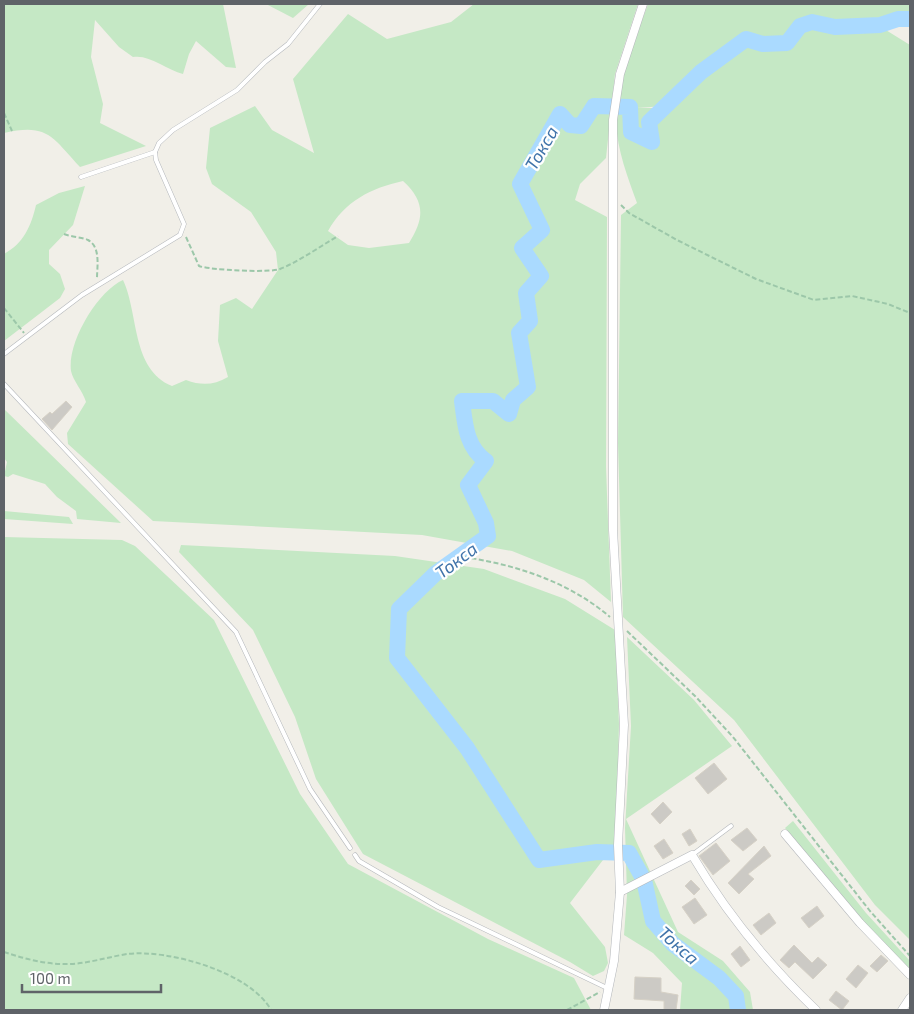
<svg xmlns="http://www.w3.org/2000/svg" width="914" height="1014" viewBox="0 0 914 1014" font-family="'Exo 2',sans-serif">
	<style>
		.green { fill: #c5e8c5; fill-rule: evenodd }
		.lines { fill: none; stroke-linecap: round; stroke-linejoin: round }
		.river { stroke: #aadaff; stroke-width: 16 }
		.building { fill: #cccac5; stroke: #d6d1c6 }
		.lane-casing { stroke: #b5b8bc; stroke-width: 5 }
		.street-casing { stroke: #b5b8bc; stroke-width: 9 }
		.path { stroke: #9cc7a9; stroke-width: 2; stroke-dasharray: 5 2.5; stroke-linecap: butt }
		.lane { stroke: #fff; stroke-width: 4 }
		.street { stroke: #fff; stroke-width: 8 }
		.labels { text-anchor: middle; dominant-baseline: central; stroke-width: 4.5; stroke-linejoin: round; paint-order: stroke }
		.water-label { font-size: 18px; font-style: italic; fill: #4174aa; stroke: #fff }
	</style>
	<rect width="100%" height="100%" fill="#f1efe8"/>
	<!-- green -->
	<g class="green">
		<path d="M 4,4 L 223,4 L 236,68 L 226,67 L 196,41 L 189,54 L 183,74 C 167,70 149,54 133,57 L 119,47 L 95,20 L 91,57 L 103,104 L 100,123 L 146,146 L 80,167 C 52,137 48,123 4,133 Z"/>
		<path d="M 266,4 L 309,4 L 293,18 Z"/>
		<path d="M 474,4 L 638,4 L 615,74 L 606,158 L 580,184 L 575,200 L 607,217 L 606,467 L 611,602 L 584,580 L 512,551 L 422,535 L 153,521 L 68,444 L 67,433 L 86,402 C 83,391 73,381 71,371 C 67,342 98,291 123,280 C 139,314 131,369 172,386 L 186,380 C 202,386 214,385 228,377 L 218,341 L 220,305 L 236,298 L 252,309 L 278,270 L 276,252 L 251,212 L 212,184 L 206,168 L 210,128 L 255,106 L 272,130 L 314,153 L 293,79 L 348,14 L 387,39 L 451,22 ZM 403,181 C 426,202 424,219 409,243 L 369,248 L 348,245 L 328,231 C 345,201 371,188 403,181 Z"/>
		<path d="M 648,4 L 910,4 L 910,16 C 886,17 861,26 836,24 C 827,24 817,18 809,20 C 797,23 793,32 786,41 L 763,42 L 744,37 L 700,72 L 665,106 L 637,108 L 666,108 L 702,73 L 745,42 L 763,46 L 786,45 L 801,28 L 811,25 L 835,29 L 881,27 L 910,45 L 910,940 L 875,905 L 734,720 L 623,617 L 618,443 L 621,215 L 637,203 C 628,178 617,150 616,122 C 616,82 635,41 648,4 Z"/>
		<path d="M 85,186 L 73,225 L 49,250 L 49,264 L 60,274 L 65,289 L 60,298 L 4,341 L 4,254 C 24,243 31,226 36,205 L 59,193 Z"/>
		<path d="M 4,409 L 121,523 L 77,519 L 76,511 L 57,497 L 45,484 L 13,474 L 8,477 L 4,476 L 7,462 L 4,458 Z"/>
		<path d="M 4,511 L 69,517 L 73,524 L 4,519 Z"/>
		<path d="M 4,537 L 122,540 L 135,546 L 214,620 L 300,794 L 348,864 L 488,939 L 574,978 L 591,1010 L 4,1010 Z"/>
		<path d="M 181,545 L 395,556 L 484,569 L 565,599 L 615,630 L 619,724 L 616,843 L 570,903 L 605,947 L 608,963 L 604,971 L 593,976 L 570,962 L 363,854 L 316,779 L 295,717 L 253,630 L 179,552 Z"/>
		<path d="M 627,637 L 694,700 L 732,746 L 626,819 L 678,932 L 723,961 L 750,992 L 753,1010 L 680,1010 L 682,983 L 653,953 L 624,935 L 627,895 L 625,828 L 631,726 Z"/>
		<path d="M 793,821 L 866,913 L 910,961 L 910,970 L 869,928 L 785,828 Z"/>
	</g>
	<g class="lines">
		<!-- river -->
		<path class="river" d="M 738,1010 L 736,996 L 719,978 L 673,944 L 653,921 L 644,880 L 629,853 L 597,852 L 539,860 L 467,748 L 397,658 L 399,609 L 436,573 L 488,536 L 486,523 L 468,485 L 486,461 C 466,447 465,424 462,401 L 493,401 L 509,414 L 513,400 L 528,387 L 519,333 L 530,321 L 526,293 L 541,276 L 522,248 L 542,230 L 520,184 L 560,114 L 570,125 L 581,126 L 594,106 L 630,107 L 631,132 L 652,142 L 649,122 L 701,72 L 746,39 L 763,44 L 787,43 L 800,26 L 812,22 L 835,27 L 880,25 L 898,19 L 910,19"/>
	</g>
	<!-- building -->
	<g class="building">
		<path d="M 66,401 L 72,407 L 52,430 L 42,419 L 50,412 L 52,414 Z"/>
		<path d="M 714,763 L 727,779 L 708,794 L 695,778 Z"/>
		<path d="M 663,802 L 672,812 L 660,824 L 651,814 Z"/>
		<path d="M 747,828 L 757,840 L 743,851 L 731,840 Z"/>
		<path d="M 690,829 L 697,841 L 689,846 L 682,834 Z"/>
		<path d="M 664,839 L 673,853 L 663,859 L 654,846 Z"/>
		<path d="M 716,843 L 730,861 L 713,875 L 699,856 Z"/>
		<path d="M 764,846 L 771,856 L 748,874 L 754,879 L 739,894 L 728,883 Z"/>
		<path d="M 691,880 L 700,889 L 694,895 L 685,886 Z"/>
		<path d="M 695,898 L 707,915 L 694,924 L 682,907 Z"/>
		<path d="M 817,906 L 824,916 L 809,928 L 801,918 Z"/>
		<path d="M 769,913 L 776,923 L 761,935 L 753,925 Z"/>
		<path d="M 794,945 L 812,963 L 818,957 L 827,965 L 813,979 L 795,962 L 789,968 L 780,960 Z"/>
		<path d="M 740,946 L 750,960 L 741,967 L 731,954 Z"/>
		<path d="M 881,955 L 888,961 L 877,972 L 870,966 Z"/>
		<path d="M 858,965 L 868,973 L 856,988 L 846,979 Z"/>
		<path d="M 635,977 L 661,978 L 661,992 L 678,995 L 676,1010 L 664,1010 L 664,1001 L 634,999 Z"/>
		<path d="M 836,991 L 849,1001 L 842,1010 L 829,1000 Z"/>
	</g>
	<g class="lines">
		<!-- lane casing -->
		<g class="lane-casing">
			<g id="lane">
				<path d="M 81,177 L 155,152"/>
				<path d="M 4,354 L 82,295 L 180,235 L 184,224 L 156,160 L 155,152 L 159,143 L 173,130 L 237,90 L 265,62 L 288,44 L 320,4"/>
				<path d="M 4,384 L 236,632 L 310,789 L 350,848"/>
				<path d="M 355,855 L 359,861 L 438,907 L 607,988"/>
				<path d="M 692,855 L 731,826"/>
			</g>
		</g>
		<!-- street casing -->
		<g class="street-casing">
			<g id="street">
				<path d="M 785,834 L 860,923 L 910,975"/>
				<path d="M 620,892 L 692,855 C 725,911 769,965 816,1010"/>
				<path d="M 604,1010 L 614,961 L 620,892 L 618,845 L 624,725 L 613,530 L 613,120 L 620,74 L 643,4"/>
				<path d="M 902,1010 L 910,998"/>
			</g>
		</g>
		<!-- path -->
		<g class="path">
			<path d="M 4,113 L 12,131"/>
			<path d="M 621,205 L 629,213 L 677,240 L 756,279 L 814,300 L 852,296 L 888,304 L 910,313"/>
			<path d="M 64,234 C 71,237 82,237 88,240 C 101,247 97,267 97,278"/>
			<path d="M 186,237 L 199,266 C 209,270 271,273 280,269 C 300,261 319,247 338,236"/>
			<path d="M 4,308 L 24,333"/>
			<path d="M 464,557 C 517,565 569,582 610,617"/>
			<path d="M 627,631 L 695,696 L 733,737 L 870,911 L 910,956"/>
			<path d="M 4,952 C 25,959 48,965 71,964 C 90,963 108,957 127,954 C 168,949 250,972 271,1010"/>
			<path d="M 567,1010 L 600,992"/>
		</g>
		<!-- lane -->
		<use href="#lane" class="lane"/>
		<!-- street -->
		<use href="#street" class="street"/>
	</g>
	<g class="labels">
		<!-- water labels -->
		<g class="water-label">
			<text transform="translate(541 148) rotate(-60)">Токса</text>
			<text transform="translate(456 560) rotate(-37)">Токса</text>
			<text transform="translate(679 945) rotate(42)">Токса</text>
		</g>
	</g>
	<!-- border -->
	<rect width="914" height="1014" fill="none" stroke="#5f6368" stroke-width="10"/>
	<!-- scale -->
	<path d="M22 984v8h139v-8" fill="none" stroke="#5f6368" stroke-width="2.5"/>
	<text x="30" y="984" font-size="15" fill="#5f6368" stroke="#ffffff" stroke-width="4" paint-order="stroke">100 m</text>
</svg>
